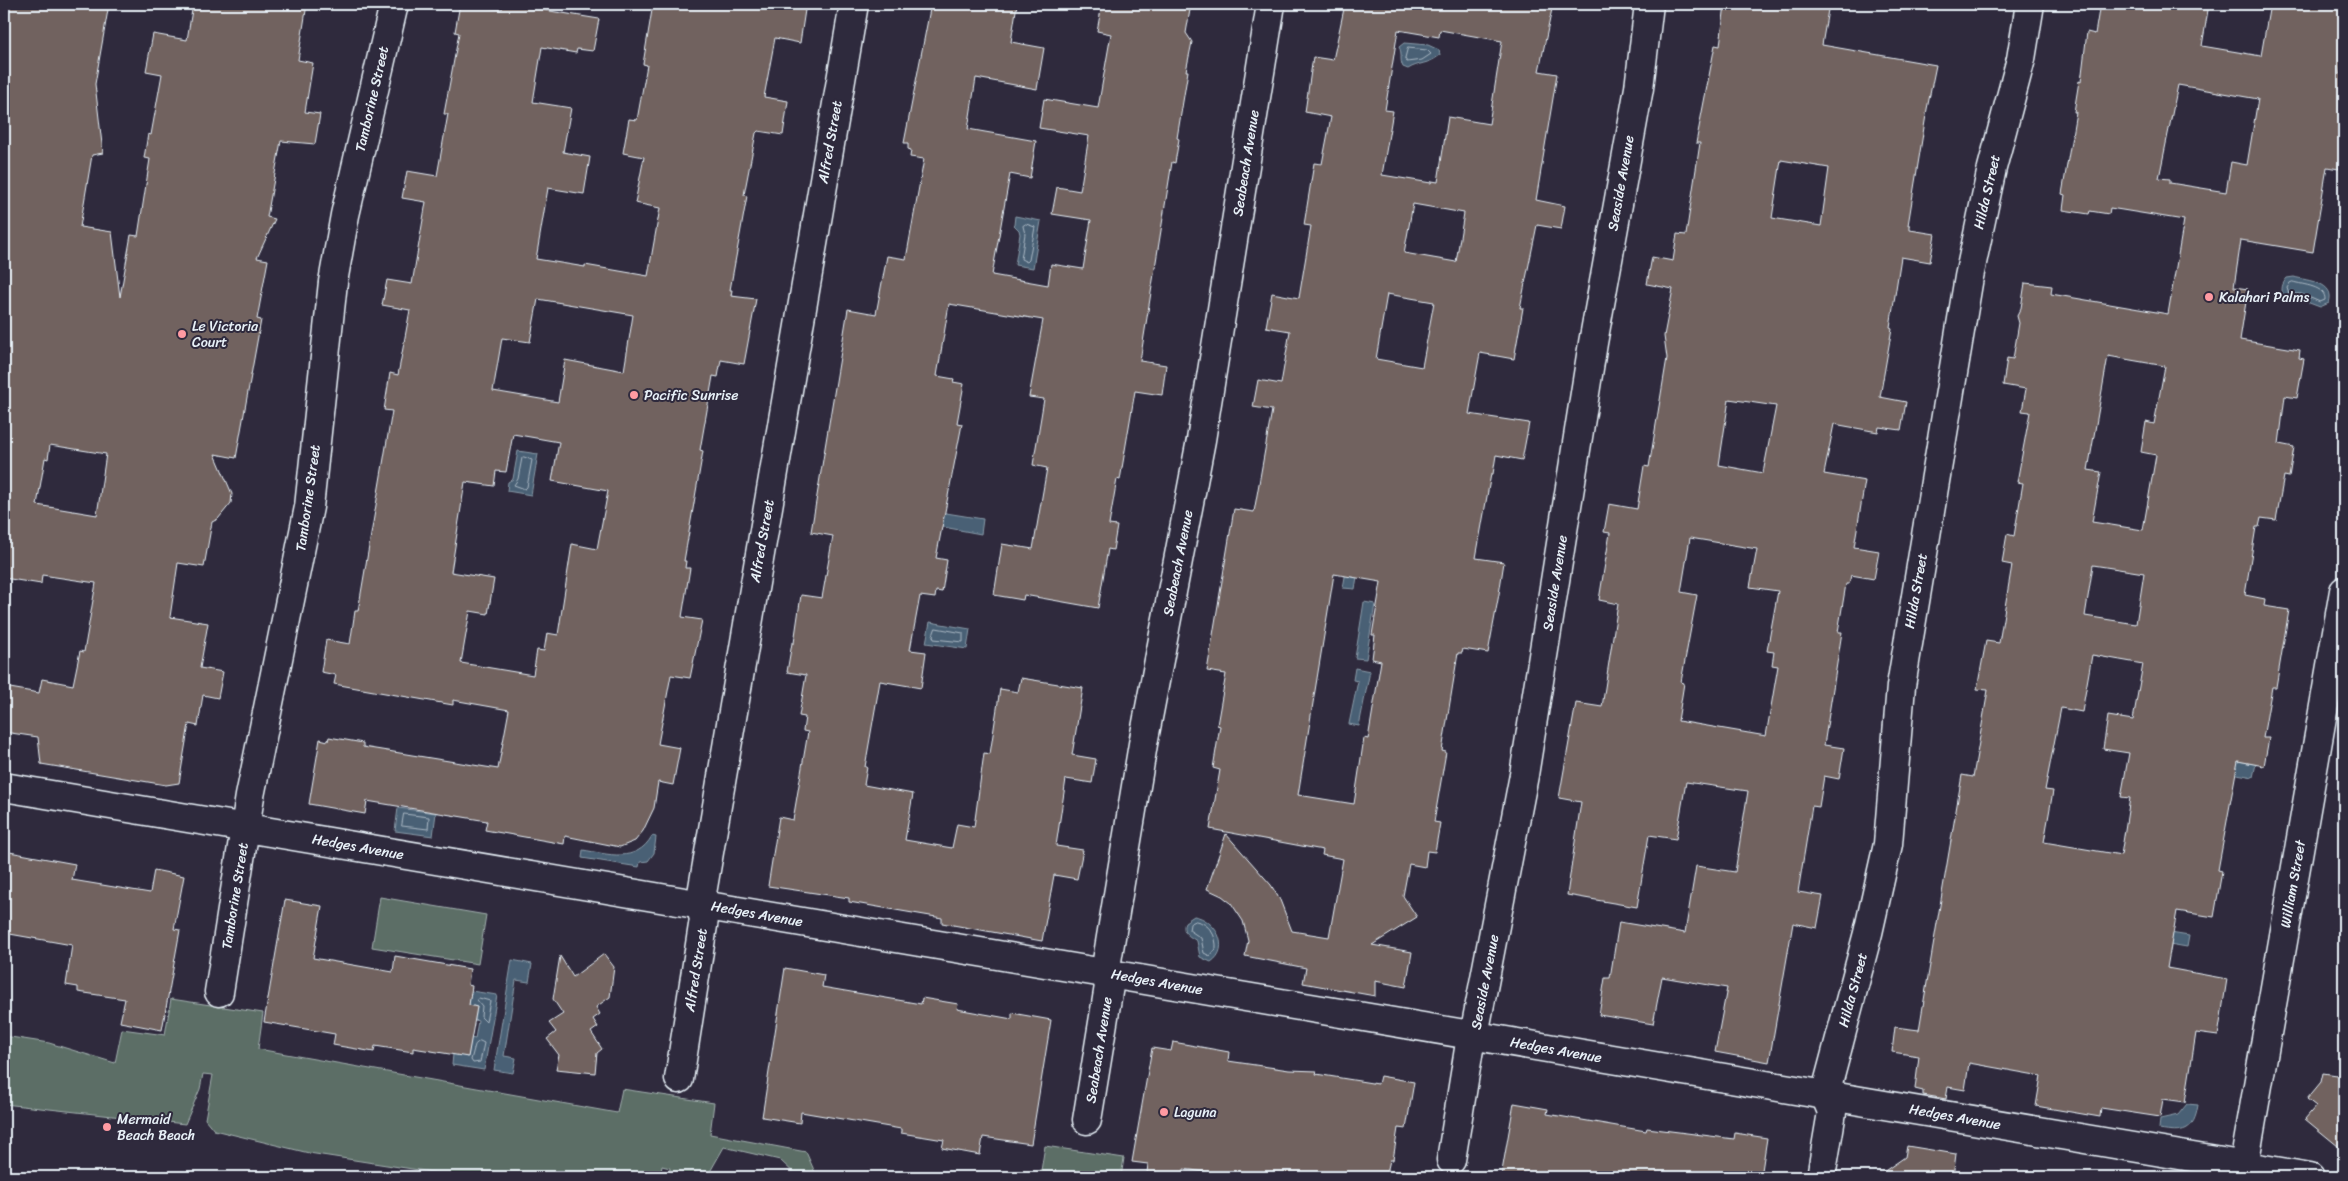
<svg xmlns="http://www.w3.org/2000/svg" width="2348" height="1181" viewBox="0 0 2348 1181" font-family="Sriracha,sans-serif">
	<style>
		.green { fill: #5c6e66; stroke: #a2b0af }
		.water { fill: #4a6175; stroke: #899ba9 }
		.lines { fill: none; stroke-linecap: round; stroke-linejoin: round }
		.shore { stroke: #a9b7c4; stroke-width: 1 }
		.building { fill: #71625f; stroke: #e8f1f8; fill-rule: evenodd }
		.street-casing { stroke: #e8f1f8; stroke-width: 31 }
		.secondary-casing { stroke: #e8f1f8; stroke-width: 31 }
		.street { stroke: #2f2a3d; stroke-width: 28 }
		.secondary { stroke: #2f2a3d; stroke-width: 28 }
		.poi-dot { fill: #ff9aa2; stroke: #2f2a3d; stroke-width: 2 }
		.labels { text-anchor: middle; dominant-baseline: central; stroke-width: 4; stroke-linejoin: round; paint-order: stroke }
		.street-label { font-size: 14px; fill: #e8f1f8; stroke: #2f2a3d }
		.poi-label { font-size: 14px; fill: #e8f1f8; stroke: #2f2a3d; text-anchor: start }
	</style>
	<rect width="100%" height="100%" fill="#2f2a3d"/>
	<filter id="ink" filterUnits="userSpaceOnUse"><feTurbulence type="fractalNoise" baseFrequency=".02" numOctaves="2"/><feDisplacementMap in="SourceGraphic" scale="10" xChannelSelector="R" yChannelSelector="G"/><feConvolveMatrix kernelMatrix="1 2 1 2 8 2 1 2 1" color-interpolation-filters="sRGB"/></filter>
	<g filter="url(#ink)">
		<!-- green -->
		<g class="green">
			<path d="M 380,897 L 486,915 L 478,964 L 372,947 Z"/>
			<path d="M 171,999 L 263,1013 L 258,1049 L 617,1113 L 622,1089 L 714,1103 L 710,1134 L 806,1152 L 817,1177 L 798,1177 L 780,1160 L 724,1147 L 707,1177 L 669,1177 L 670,1168 L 662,1166 L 660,1177 L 464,1177 L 309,1153 L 214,1130 L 205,1119 L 213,1075 L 203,1074 L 200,1089 L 185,1124 L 4,1104 L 4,1036 L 49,1043 L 115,1063 L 122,1029 L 165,1035 Z"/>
			<path d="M 1045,1146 L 1124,1158 L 1121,1177 L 1040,1177 Z"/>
		</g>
		<!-- water -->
		<g class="water">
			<path d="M 1404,43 L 1428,45 L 1439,50 L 1440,55 C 1428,65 1419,62 1408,69 L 1403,67 C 1399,59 1403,54 1399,47 Z"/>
			<path d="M 1015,216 L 1041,221 L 1033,268 L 1015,265 L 1020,234 L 1019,230 L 1014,225 Z"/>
			<path d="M 2294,277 C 2308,281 2336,282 2329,303 L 2320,307 L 2304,301 L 2288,299 L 2283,296 C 2281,288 2282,284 2287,278 Z"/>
			<path d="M 518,451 L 538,454 L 531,495 L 507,491 L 508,482 L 513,479 Z"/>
			<path d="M 940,512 L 983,519 L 981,534 L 938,526 Z"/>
			<path d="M 1352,538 L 1363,540 L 1355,589 L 1343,588 Z"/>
			<path d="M 1364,602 L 1375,604 L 1366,659 L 1355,658 Z"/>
			<path d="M 930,622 L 970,629 L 967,649 L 926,643 Z"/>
			<path d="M 1355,668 L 1370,671 L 1359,726 L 1349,724 L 1358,681 L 1353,680 Z"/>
			<path d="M 2231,760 L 2256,764 L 2253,777 L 2216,770 Z"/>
			<path d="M 398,808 L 436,813 L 433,836 L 395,831 Z"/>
			<path d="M 652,836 L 656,837 L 654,853 L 648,861 L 640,862 L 639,867 L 582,858 L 583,850 C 608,854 636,864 652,836 Z"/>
			<path d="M 1194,916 C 1215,919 1232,948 1211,962 L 1200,957 L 1197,941 C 1189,936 1181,933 1185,922 Z"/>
			<path d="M 2133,927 L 2189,936 L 2187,947 L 2146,940 Z"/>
			<path d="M 512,960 L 532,964 L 529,982 L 516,980 L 504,1056 L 516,1058 L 513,1073 L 494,1070 Z"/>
			<path d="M 471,991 L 497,995 L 484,1070 L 452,1065 L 453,1054 L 468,1056 L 471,1038 L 475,1039 L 478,1021 L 475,1020 L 477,1007 L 469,1005 Z"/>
			<path d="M 2187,1104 L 2198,1105 C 2194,1132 2183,1133 2159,1129 L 2160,1119 L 2178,1115 Z"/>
		</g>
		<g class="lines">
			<!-- shore -->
			<g class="shore">
				<path d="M 1408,48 L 1427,50 L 1431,54 L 1422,60 L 1407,62 L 1405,59 Z"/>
				<path d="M 1026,224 L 1035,227 L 1029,260 L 1027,262 L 1021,259 L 1025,234 L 1023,226 Z"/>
				<path d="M 2293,282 C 2303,285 2326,286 2325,300 L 2320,302 L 2301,294 L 2289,294 L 2287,288 L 2290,283 Z"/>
				<path d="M 524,457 L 532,460 L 527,487 L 525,489 L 514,485 L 518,479 L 522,458 Z"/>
				<path d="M 936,628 L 963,633 L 963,642 L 934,639 L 933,636 Z"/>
				<path d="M 404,814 L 429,817 L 428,829 L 402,826 Z"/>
				<path d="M 1196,921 C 1209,923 1217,936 1216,949 L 1210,956 L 1204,953 L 1201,938 L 1189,930 L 1190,924 Z"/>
				<path d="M 479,998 L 490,1001 L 486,1022 L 481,1017 L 482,1006 L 477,1000 Z"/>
				<path d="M 480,1041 L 484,1043 L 480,1062 L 473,1063 L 471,1060 L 475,1045 Z"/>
			</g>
		</g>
		<!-- building -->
		<g class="building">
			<path d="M 9,4 L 109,4 L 95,84 L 103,153 L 92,155 L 80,227 L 112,232 L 120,297 L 131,235 L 138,236 L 150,159 L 144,158 L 148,134 L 151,135 L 162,74 L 146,71 L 153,34 L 187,40 L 193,4 L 307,4 L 298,60 L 313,63 L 305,112 L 320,114 L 315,144 L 281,141 L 267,217 L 275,219 L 257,258 L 268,260 L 257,319 L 261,320 L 236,458 L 215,454 L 232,494 L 231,503 L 218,519 L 212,522 L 204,567 L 178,563 L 170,617 L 208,623 L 200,668 L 223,672 L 218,698 L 203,695 L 198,726 L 189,724 L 179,783 L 166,785 L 41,764 L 38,737 L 4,732 L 4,687 L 39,693 L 42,679 L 73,685 L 80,651 L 84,652 L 96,583 L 42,575 L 41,584 L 4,578 L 4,11 L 7,12 ZM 50,445 L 106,454 L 97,515 L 37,505 L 45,458 L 48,459 Z"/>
			<path d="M 460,4 L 502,9 L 503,4 L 507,4 L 599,19 L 593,51 L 577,49 L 576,53 L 542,47 L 533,102 L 571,108 L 563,152 L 590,157 L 584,194 L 548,188 L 536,259 L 585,267 L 585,265 L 648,276 L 660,208 L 635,203 L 644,157 L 623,153 L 629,119 L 637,120 L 647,65 L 643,64 L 653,4 L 770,4 L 805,10 L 800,43 L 775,38 L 764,97 L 788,101 L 783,135 L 758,131 L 756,133 L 744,195 L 747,196 L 730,290 L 732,290 L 731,296 L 756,299 L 744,364 L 721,360 L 718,377 L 713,376 L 700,450 L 703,451 L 684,561 L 686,561 L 685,568 L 690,568 L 682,617 L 702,620 L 690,678 L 671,675 L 658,744 L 680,748 L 673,785 L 658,782 L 654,808 L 643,831 L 635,841 L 620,847 L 565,836 L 564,844 L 485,830 L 487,821 L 367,801 L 365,814 L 309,804 L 320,739 L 328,741 L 329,737 L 363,743 L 363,747 L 498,769 L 509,710 L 453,700 L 453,705 L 334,684 L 336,675 L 321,672 L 326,640 L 350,644 L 355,611 L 358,611 L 392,411 L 384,410 L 390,373 L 398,375 L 410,310 L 382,305 L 387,280 L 412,284 L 426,202 L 402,198 L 407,171 L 437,176 L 448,114 L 444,114 L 459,33 L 455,32 ZM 538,299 L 633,315 L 624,371 L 565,360 L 558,402 L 493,391 L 502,338 L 530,342 ZM 513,434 L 559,442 L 552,481 L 608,491 L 597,549 L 572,544 L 558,635 L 547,633 L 544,651 L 537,650 L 533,675 L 461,663 L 470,611 L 488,614 L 494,579 L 451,572 L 465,482 L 494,486 L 496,471 L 506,472 Z"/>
			<path d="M 931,4 L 1017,4 L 1011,42 L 1044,48 L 1037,89 L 976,78 L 968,129 L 1036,141 L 1030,178 L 1010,174 L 992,275 L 1048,285 L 1051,264 L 1083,269 L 1091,220 L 1052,214 L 1057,187 L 1080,191 L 1089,136 L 1039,128 L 1044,99 L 1098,108 L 1111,34 L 1097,31 L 1102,4 L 1191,4 L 1186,33 L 1192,42 L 1186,71 L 1188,71 L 1177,138 L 1179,139 L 1175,163 L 1172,162 L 1140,361 L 1166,365 L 1162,395 L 1135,391 L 1120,480 L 1117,479 L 1109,525 L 1117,526 L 1113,550 L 1108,549 L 1098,608 L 1024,595 L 1023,600 L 994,595 L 1002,544 L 1033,549 L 1047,468 L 1033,465 L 1044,399 L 1029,397 L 1043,320 L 949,304 L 937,376 L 954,379 L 953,382 L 964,384 L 957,423 L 962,424 L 936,558 L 947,560 L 942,592 L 936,591 L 935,598 L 920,596 L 910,650 L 926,652 L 921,688 L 880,681 L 865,767 L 867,767 L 864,785 L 913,794 L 905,840 L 952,848 L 957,824 L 974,827 L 984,753 L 990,754 L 1000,689 L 1018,692 L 1021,678 L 1083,688 L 1072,755 L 1096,759 L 1092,783 L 1066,779 L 1056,846 L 1083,850 L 1077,879 L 1054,875 L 1042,941 L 942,923 L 942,918 L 849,902 L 849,898 L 768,886 L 779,817 L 793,820 L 808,732 L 803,731 L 805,717 L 799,716 L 806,675 L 787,672 L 792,643 L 794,643 L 801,595 L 822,598 L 833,536 L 811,532 L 848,309 L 876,314 L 887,256 L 906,259 L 924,159 L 910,157 L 911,150 L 908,149 L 908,143 L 904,143 Z"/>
			<path d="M 1345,4 L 1553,4 L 1539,71 L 1557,74 L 1536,200 L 1565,206 L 1561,229 L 1537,225 L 1520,308 L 1523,308 L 1514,359 L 1480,353 L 1469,414 L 1529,423 L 1522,460 L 1496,455 L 1493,474 L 1491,474 L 1476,558 L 1504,562 L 1499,594 L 1488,653 L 1463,649 L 1462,653 L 1458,653 L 1442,751 L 1446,752 L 1434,822 L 1440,823 L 1435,852 L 1427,851 L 1425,867 L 1409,864 L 1403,896 L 1417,917 L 1372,945 L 1412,952 L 1406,987 L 1375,981 L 1375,996 L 1303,983 L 1306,968 L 1245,956 L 1248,940 L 1243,921 L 1231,903 L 1222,896 L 1207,889 L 1226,834 L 1271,885 L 1280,900 L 1292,931 L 1329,937 L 1343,859 L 1322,855 L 1323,850 L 1210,829 L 1220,770 L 1213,768 L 1220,726 L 1217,725 L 1226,674 L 1207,671 L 1234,509 L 1254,512 L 1272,410 L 1253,407 L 1258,380 L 1281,384 L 1290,331 L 1266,327 L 1272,293 L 1299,298 L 1311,226 L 1304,225 L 1314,163 L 1322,164 L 1331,117 L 1305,112 L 1313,57 L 1333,60 ZM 1398,30 L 1439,37 L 1440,30 L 1502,41 L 1489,124 L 1448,117 L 1438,182 L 1432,181 L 1431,183 L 1382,175 L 1393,111 L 1385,110 ZM 1413,204 L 1464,213 L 1456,262 L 1404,253 ZM 1387,294 L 1434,302 L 1422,367 L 1376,359 ZM 1334,574 L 1381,582 L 1372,635 L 1375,635 L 1372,659 L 1381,661 L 1368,739 L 1364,738 L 1354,804 L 1298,795 Z"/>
			<path d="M 1725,4 L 1829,4 L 1822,45 L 1936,65 L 1927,109 L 1908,225 L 1910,225 L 1910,230 L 1935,234 L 1930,262 L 1901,257 L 1890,327 L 1892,328 L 1880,397 L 1906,402 L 1901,430 L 1879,427 L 1878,432 L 1834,424 L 1824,474 L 1865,481 L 1854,547 L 1879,551 L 1874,579 L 1851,575 L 1849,584 L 1846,584 L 1838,632 L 1842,632 L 1824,745 L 1844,748 L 1839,779 L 1824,776 L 1819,807 L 1812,806 L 1798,892 L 1823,896 L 1817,928 L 1793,923 L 1769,1062 L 1715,1052 L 1727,988 L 1662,977 L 1653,1024 L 1599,1015 L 1605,978 L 1610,978 L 1619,922 L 1685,933 L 1696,866 L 1735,872 L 1748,791 L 1686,782 L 1676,839 L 1649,835 L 1637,907 L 1567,895 L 1581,802 L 1559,798 L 1576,703 L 1602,707 L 1618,604 L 1599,600 L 1610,533 L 1604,532 L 1609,504 L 1637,509 L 1644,466 L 1649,467 L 1667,358 L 1664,336 L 1673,289 L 1647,284 L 1652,257 L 1673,261 L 1677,234 L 1686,235 L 1700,143 L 1696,143 L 1715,45 L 1720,46 ZM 1781,160 L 1829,168 L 1821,226 L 1772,218 ZM 1729,399 L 1776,406 L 1763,473 L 1719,465 ZM 1690,538 L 1757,549 L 1750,587 L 1778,591 L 1767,651 L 1774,652 L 1772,665 L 1778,666 L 1766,736 L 1678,721 L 1684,683 L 1681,682 L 1697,595 L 1681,592 Z"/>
			<path d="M 2100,4 L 2209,4 L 2202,46 L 2261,56 L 2270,4 L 2344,4 L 2344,48 L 2340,74 L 2344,75 L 2344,138 L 2339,169 L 2327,167 L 2313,252 L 2241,240 L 2234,287 L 2248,289 L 2240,340 L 2300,350 L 2299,358 L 2304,359 L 2297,398 L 2285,396 L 2279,444 L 2294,447 L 2289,477 L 2284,476 L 2276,520 L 2261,518 L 2259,527 L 2256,527 L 2245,595 L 2265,599 L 2264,606 L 2289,610 L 2276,687 L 2272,687 L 2263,738 L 2269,738 L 2264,766 L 2238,761 L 2218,870 L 2222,871 L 2214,917 L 2177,911 L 2167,968 L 2227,979 L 2218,1036 L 2196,1033 L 2185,1102 L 2163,1099 L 2160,1117 L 2101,1108 L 2100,1117 L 2036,1106 L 2041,1076 L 1969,1063 L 1965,1090 L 1948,1087 L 1946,1099 L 1923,1095 L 1923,1091 L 1915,1089 L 1919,1056 L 1892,1052 L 1895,1027 L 1919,1030 L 1962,775 L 1973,777 L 1988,690 L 1977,689 L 1986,641 L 1999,643 L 2012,565 L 2002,563 L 2007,534 L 2014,536 L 2023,483 L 2017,482 L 2030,412 L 2022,411 L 2026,389 L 2003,385 L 2007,358 L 2013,359 L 2019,323 L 2017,316 L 2021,308 L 2025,283 L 2052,286 L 2051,294 L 2168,314 L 2184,220 L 2110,208 L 2109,214 L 2090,211 L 2089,214 L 2063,210 L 2065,195 L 2062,194 L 2076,112 L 2074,112 L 2079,81 L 2081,82 L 2087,32 L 2095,34 ZM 2178,85 L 2258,99 L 2247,165 L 2231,162 L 2226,192 L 2170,183 L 2170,179 L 2159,178 ZM 2108,356 L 2165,366 L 2154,424 L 2146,422 L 2141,452 L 2156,455 L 2143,530 L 2092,522 L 2101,472 L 2088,470 ZM 2093,565 L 2144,573 L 2136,624 L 2085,616 ZM 2092,655 L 2143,664 L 2133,720 L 2108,716 L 2103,749 L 2129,753 L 2121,797 L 2130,798 L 2121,855 L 2044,842 L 2053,791 L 2045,790 L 2061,708 L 2082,712 Z"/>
			<path d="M 4,851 L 75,864 L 72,880 L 150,893 L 154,870 L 184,876 L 174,929 L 180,930 L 162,1030 L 120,1022 L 125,999 L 78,992 L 78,987 L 66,985 L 72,945 L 4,933 Z"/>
			<path d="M 285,900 L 322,906 L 313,958 L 393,972 L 395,956 L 470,969 L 468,985 L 472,986 L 469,1005 L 477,1007 L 468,1057 L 413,1048 L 413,1052 L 375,1046 L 374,1052 L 333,1045 L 335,1034 L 264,1022 Z"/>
			<path d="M 604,954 L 614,967 L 610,997 L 596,1007 L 600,1014 L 593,1019 L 598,1027 L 591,1032 L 602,1049 L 597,1053 L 595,1073 L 556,1069 L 559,1055 L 547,1039 L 556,1032 L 549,1023 L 563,1014 L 553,999 L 560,956 L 573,977 Z"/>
			<path d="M 785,968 L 824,975 L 822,987 L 921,1004 L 922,998 L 958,1004 L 957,1009 L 1012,1019 L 1012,1013 L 1051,1020 L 1031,1144 L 983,1137 L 980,1155 L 942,1148 L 944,1140 L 901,1133 L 901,1129 L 801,1112 L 800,1123 L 762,1117 Z"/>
			<path d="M 1173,1042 L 1229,1052 L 1228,1061 L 1289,1070 L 1317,1071 L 1316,1074 L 1378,1084 L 1380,1076 L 1414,1082 L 1406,1129 L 1398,1128 L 1393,1160 L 1390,1160 L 1386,1177 L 1240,1177 L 1184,1169 L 1183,1177 L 1147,1173 L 1148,1164 L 1132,1162 L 1152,1048 L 1171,1051 Z"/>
			<path d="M 2323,1073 L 2344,1076 L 2344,1151 L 2305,1119 L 2316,1106 L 2307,1099 L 2321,1082 Z"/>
			<path d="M 1514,1103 L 1548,1109 L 1547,1114 L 1646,1131 L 1647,1128 L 1734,1139 L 1735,1133 L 1767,1138 L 1761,1177 L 1501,1177 Z"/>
			<path d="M 1907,1146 L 1956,1154 L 1953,1177 L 1876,1177 L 1905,1157 Z"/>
		</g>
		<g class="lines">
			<!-- street casing -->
			<g class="street-casing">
				<g id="street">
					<path d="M 219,992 L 250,796 L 309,507 L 333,282 L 345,215 L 394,4"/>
					<path d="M 679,1079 L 704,919 L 700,905 L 854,4"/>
					<path d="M 1087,1120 L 1109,986 L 1105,973 L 1143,744 L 1201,440 L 1271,4"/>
					<path d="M 1451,1160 L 1469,1049 L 1474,1035 L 1524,775 L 1593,343 L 1639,88 L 1649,4"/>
					<path d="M 1821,1177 L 1832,1112 L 1825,1095 L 1868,933 L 1888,844 L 1901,686 L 1969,277 L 1992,168 L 2021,59 L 2030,4"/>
					<path d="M 2242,1177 L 2344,591"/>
				</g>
			</g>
			<!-- secondary casing -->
			<g class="secondary-casing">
				<path id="secondary" d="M 4,787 L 2310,1177"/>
			</g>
			<!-- street -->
			<use href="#street" class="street"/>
			<!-- secondary -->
			<use href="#secondary" class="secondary"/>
		</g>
	</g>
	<!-- markers -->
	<g class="poi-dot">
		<circle cx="2209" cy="297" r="5"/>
		<circle cx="182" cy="334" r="5"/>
		<circle cx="634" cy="395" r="5"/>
		<circle cx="1164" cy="1112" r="5"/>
		<circle cx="107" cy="1127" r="5"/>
	</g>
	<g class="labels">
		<!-- street labels -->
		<g class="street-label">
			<text transform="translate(372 99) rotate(-77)">Tamborine Street</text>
			<text transform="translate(830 142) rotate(-80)">Alfred Street</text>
			<text transform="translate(1246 163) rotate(-81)">Seabeach Avenue</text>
			<text transform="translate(1621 183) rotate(-80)">Seaside Avenue</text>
			<text transform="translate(1987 192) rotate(-77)">Hilda Street</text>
			<text transform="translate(308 498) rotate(-82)">Tamborine Street</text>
			<text transform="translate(762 541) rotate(-80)">Alfred Street</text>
			<text transform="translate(1178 563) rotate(-79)">Seabeach Avenue</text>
			<text transform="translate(1555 583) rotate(-81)">Seaside Avenue</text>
			<text transform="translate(1916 591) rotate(-80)">Hilda Street</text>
			<text transform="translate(358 847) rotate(10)">Hedges Avenue</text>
			<text transform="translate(2293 884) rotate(-80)">William Street</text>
			<text transform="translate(235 896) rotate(-81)">Tamborine Street</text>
			<text transform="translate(757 914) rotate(10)">Hedges Avenue</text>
			<text transform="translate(696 970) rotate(-81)">Alfred Street</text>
			<text transform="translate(1157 982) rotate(10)">Hedges Avenue</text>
			<text transform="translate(1485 982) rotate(-79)">Seaside Avenue</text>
			<text transform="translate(1853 990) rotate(-75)">Hilda Street</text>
			<text transform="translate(1099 1050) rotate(-81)">Seabeach Avenue</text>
			<text transform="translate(1556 1050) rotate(10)">Hedges Avenue</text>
			<text transform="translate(1955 1117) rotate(10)">Hedges Avenue</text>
		</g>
		<!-- poi labels -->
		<g class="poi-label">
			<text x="2219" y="297">Kalahari Palms</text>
			<text x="192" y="326">Le Victoria<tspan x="192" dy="16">Court</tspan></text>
			<text x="644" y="395">Pacific Sunrise</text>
			<text x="1174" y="1112">Laguna</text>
			<text x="117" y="1119">Mermaid<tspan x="117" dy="16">Beach Beach</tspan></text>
		</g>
	</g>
	<!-- margin -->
	<rect width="2348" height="1181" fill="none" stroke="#2f2a3d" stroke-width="20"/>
	<rect x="10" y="10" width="2328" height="1161" fill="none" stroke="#e8f1f8" stroke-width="2" filter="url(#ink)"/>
</svg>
